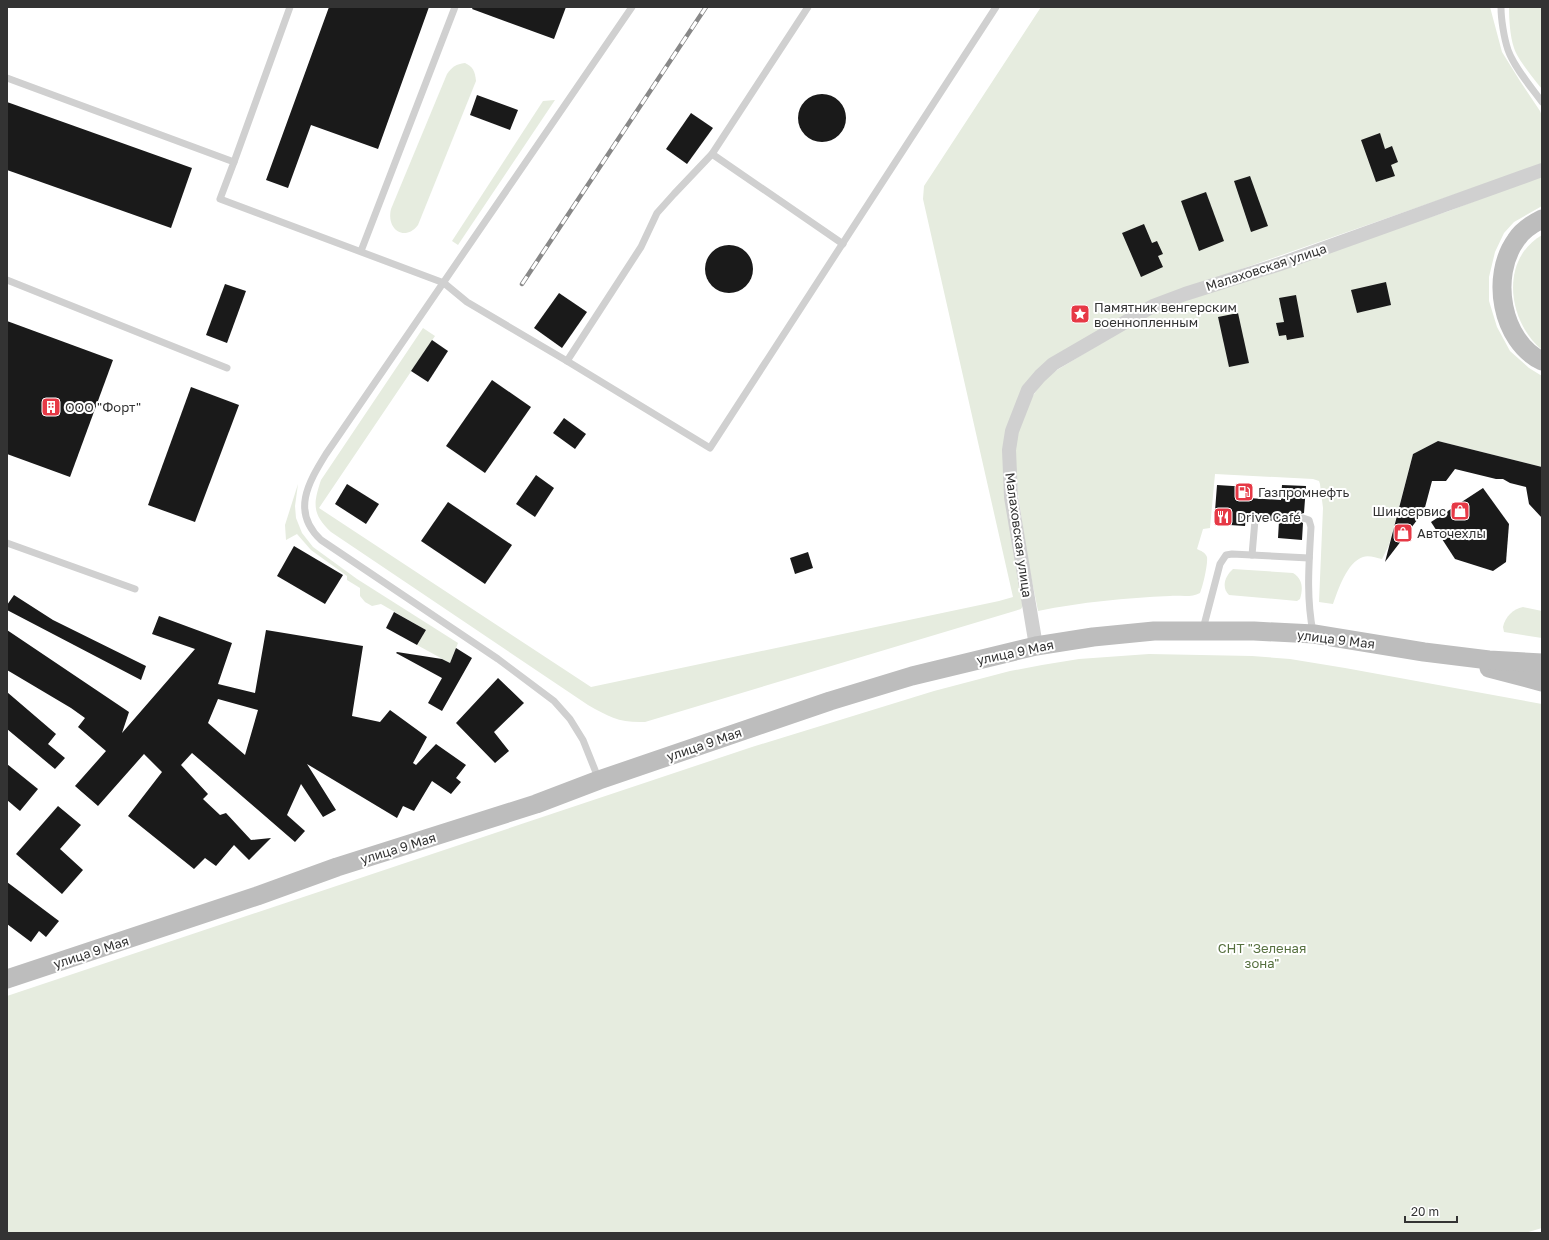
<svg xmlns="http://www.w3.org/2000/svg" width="1549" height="1240" viewBox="0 0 1549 1240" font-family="'Golos Text',sans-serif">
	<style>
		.green { fill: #e6ecdf }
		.building { fill: #1a1a1a; fill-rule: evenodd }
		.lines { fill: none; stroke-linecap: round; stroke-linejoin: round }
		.lane { stroke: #d0d0d0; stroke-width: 7 }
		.street { stroke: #d0d0d0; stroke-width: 14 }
		.secondary { stroke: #bdbdbd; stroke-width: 19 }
		.rail-casing { stroke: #888; stroke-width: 4.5 }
		.rail { stroke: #fff; stroke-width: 3; stroke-dasharray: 9; stroke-linecap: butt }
		.labels { text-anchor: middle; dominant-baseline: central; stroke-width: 4; stroke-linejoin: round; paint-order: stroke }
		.street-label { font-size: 13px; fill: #333; stroke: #fff }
		.poi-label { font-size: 13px; fill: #333; stroke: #fff; text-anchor: start }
		.park-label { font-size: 13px; fill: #56703f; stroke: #fff }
	</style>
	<rect width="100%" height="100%" fill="#fff"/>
	<!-- green -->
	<g class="green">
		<path d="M 1041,7 L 1490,7 L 1502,52 L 1520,81 L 1540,111 L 1542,116 L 1542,164 L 1150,301 L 1051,361 L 1008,431 L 1024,604 L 1021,609 L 645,722 C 620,723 609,717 588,705 L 331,532 C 312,514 313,504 321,480 L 423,328 L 435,336 L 319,508 L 591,687 L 999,601 L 1013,597 L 923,199 L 924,186 Z"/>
		<path d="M 1509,7 L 1542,7 L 1542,89 C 1534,79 1518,60 1514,48 C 1510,36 1509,19 1509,7 Z"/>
		<path d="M 465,63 C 473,67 475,71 476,81 L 418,225 C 405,242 386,230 391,209 L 447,74 C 452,67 456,64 465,63 Z"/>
		<path d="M 555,100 L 458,245 L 452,241 L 543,101 Z"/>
		<path d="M 1542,175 L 1542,206 L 1514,222 L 1504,233 L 1495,252 L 1489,277 L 1489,301 L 1497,327 L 1510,351 L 1529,368 L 1542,376 L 1542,467 L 1438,441 L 1413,454 L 1389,545 L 1382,559 C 1376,558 1369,555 1363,557 C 1347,562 1338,590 1333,604 L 1319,602 L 1323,508 L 1320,484 L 1319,481 L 1313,479 L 1215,474 L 1210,528 L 1203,529 L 1197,549 C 1201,551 1205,552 1207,557 C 1208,564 1203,586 1200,593 C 1191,598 1180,595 1170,596 C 1125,598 1082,602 1038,611 L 1027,556 L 1018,494 L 1014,450 L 1018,432 L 1027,404 L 1044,380 L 1057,370 L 1153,312 L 1186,298 L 1449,211 Z"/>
		<path d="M 1542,235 L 1542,350 C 1508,322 1499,260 1542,235 Z"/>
		<path d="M 298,484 L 295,506 L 296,518 L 302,533 L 313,547 L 357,579 L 458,643 L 450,663 L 417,645 L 426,630 L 381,604 L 372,606 L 365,602 L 360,596 L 360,588 L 347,580 L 347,576 L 311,550 L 297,534 L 286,540 L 285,525 Z"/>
		<path d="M 1233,569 L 1293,573 C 1303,579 1303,589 1300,599 L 1297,601 L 1229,595 C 1221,587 1225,576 1233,569 Z"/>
		<path d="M 1523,607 L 1542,611 L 1542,638 L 1504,632 L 1503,627 C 1505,617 1513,609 1523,607 Z"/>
		<path d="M 1149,654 L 1252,656 L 1290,659 L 1345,668 L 1542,704 L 1542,1228 L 1525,1233 L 7,1233 L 7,996 L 752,747 L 934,691 L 1010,671 L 1042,665 L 1079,659 Z"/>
	</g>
	<!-- building -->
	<g class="building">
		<path d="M 329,7 L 429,7 L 378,149 L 311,125 L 288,188 L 266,180 Z"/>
		<path d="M 473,7 L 566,7 L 554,39 L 472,9 Z"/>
		<circle cx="822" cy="118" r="24"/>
		<path d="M 477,95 L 518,110 L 510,130 L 470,115 Z"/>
		<path d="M 7,102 L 192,168 L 171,228 L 7,170 Z"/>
		<path d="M 691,113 L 713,128 L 687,164 L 666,149 Z"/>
		<path d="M 1380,133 L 1385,149 L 1392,146 L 1398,162 L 1391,165 L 1395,176 L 1376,182 L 1361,140 Z"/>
		<path d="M 1250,176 L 1268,226 L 1251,232 L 1234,181 Z"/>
		<path d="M 1206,192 L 1224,241 L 1199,251 L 1181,201 Z"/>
		<path d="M 1144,224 L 1152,243 L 1157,241 L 1163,254 L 1158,256 L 1163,267 L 1141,277 L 1122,233 Z"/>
		<circle cx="729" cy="269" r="24"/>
		<path d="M 1386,282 L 1391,305 L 1357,313 L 1351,290 Z"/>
		<path d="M 225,284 L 246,291 L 227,343 L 206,335 Z"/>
		<path d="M 559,293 L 587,312 L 562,348 L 534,328 Z"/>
		<path d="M 1296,295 L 1304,337 L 1287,340 L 1286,335 L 1279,336 L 1276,323 L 1284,322 L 1279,298 Z"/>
		<path d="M 1238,313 L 1249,363 L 1229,367 L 1218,317 Z"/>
		<path d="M 7,321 L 113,360 L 70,477 L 7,454 Z"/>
		<path d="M 432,340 L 448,351 L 428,382 L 411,371 Z"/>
		<path d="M 492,380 L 531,407 L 485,473 L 446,446 Z"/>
		<path d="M 191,387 L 239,405 L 195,522 L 148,505 Z"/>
		<path d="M 564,418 L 586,434 L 575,449 L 553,433 Z"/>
		<path d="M 1438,441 L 1542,467 L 1542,518 L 1529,504 L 1526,487 L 1510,483 L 1503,479 L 1496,479 L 1455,469 L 1446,481 L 1432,481 L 1424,511 L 1385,562 L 1413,454 Z"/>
		<path d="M 536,475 L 554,488 L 535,517 L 516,504 Z"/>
		<path d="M 347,484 L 379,504 L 366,524 L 335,504 Z"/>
		<path d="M 1217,485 L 1248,487 L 1248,498 L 1281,500 L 1282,485 L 1306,486 L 1304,513 L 1300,514 L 1298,517 L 1299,521 L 1303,523 L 1302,540 L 1278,538 L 1279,521 L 1260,520 L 1258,516 L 1256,515 L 1253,516 L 1250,519 L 1246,519 L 1245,526 L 1214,524 Z"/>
		<path d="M 1483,488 L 1509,524 L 1506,562 L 1493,571 L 1455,559 L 1431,522 Z"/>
		<path d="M 448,502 L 512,545 L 485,584 L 421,541 Z"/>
		<path d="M 294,546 L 343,575 L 325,604 L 277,576 Z"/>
		<path d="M 808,552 L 813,568 L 795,574 L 790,558 Z"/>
		<path d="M 14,595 L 53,620 L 146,666 L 141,680 L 7,610 L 7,605 Z"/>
		<path d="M 394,612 L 426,630 L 417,645 L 386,628 Z"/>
		<path d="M 159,616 L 232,643 L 218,684 L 255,693 L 266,630 L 363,646 L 352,716 L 380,722 L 390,710 L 427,737 L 413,763 L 416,765 L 436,744 L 466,765 L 456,778 L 461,782 L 451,794 L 432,781 L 414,811 L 403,806 L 397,818 L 307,764 L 336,810 L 323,817 L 301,784 L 287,815 L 305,831 L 295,842 L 192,753 L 181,765 L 208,794 L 203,799 L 220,815 L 226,813 L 251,840 L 271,838 L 249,860 L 234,845 L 216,866 L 205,858 L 194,869 L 128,816 L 162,772 L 144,754 L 98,806 L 75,786 L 106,751 L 78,727 L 85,718 L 71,708 L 7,670 L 7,630 L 129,712 L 122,733 L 195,649 L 152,634 ZM 218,699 L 258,710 L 245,755 L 208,723 Z"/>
		<path d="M 456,648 L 472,658 L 442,711 L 428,703 L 442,678 L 396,653 L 397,652 L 442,659 L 450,663 Z"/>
		<path d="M 498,678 L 524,703 L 494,732 L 509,751 L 495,763 L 456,723 Z"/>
		<path d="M 7,692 L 56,734 L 48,744 L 65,758 L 55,769 L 7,729 Z"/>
		<path d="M 7,764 L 38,789 L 20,811 L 7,800 Z"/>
		<path d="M 58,806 L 81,825 L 60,849 L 83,870 L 62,894 L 16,854 Z"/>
		<path d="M 7,882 L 59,921 L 46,937 L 39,931 L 31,942 L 7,924 Z"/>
	</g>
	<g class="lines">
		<!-- lane -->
		<g class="lane">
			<path d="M 808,7 L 712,154 L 674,194 L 657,213 L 641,247 L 567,361 L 710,448 L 996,7"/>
			<path d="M 1501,7 C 1501,19 1504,38 1508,50 C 1514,67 1531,87 1542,102"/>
			<path d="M 7,78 L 234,162 L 220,199 L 444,283 L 467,302 L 567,361"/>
			<path d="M 712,154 L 843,244"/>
			<path d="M 234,162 L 290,7"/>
			<path d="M 361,251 L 455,7"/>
			<path d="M 7,280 L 227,368"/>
			<path d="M 1303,518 L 1309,520 L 1311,527 C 1309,563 1306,597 1313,632"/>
			<path d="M 7,543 L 135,589"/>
			<path d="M 1252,555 L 1255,520"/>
			<path d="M 1203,629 L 1220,564 L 1226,555 L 1232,554 L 1309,558"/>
			<path d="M 599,780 L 583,740 L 570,719 L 554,701 L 498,659 L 321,540 C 291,512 308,483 326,454 L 632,7"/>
		</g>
		<!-- street -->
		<path class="street" d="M 1036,646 L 1011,497 L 1009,450 L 1012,431 L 1028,390 L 1040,376 L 1053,364 L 1153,306 L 1185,294 L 1283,263 L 1542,170"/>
		<!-- secondary -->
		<g class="secondary">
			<path d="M 1542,219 C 1532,224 1522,230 1516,240 C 1490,276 1501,341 1542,361"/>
			<path d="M 1489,668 L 1542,682"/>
			<path d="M 7,979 L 257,896 L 337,867 L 536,804 L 599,780 L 830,701 L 912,676 L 1036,646 L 1093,637 L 1154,631 L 1254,631 L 1314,634 L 1424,652 L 1489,660 L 1542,663"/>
		</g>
		<!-- rail casing -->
		<g class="rail-casing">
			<path id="rail" d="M 522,284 L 706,7"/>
		</g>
		<!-- rail -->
		<use href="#rail" class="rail"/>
	</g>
	<!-- icons -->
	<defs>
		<g id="sight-square" transform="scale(1)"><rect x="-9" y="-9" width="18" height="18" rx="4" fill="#e63946" stroke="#fff"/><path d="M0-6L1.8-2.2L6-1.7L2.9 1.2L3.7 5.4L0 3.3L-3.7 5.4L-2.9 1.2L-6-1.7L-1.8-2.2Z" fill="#fff"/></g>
		<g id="building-square" transform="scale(1)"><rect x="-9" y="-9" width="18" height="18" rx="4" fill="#e63946" stroke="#fff"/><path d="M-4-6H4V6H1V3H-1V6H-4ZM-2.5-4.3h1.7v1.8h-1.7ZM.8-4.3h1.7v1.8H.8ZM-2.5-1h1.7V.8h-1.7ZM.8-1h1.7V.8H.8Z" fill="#fff"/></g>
		<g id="fuel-square" transform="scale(1)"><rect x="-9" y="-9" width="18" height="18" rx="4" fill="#e63946" stroke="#fff"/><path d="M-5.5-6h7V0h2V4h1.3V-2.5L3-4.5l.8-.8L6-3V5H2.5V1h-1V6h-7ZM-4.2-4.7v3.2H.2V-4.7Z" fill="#fff"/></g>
		<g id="shop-square" transform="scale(1)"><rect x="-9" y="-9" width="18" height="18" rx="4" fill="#e63946" stroke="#fff"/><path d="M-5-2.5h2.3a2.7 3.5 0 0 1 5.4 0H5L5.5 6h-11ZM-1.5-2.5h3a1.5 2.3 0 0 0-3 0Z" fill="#fff"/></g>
		<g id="restaurant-square" transform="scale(1)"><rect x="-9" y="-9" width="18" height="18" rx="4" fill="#e63946" stroke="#fff"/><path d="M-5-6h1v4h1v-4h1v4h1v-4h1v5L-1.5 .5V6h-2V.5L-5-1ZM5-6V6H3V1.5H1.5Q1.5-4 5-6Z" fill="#fff"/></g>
	</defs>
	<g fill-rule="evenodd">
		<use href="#sight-square" x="1080" y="314"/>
		<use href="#building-square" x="51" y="407"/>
		<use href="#fuel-square" x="1244" y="492"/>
		<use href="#shop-square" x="1460" y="511"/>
		<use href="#restaurant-square" x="1223" y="517"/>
		<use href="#shop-square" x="1403" y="533"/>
	</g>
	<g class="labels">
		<!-- street labels -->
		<g class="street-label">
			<text transform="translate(1266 267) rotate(-18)">Малаховская улица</text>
			<text transform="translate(1019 535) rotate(82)">Малаховская улица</text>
			<text transform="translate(1336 639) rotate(7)">улица 9 Мая</text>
			<text transform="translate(1015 652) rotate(-12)">улица 9 Мая</text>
			<text transform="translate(704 744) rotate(-19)">улица 9 Мая</text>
			<text transform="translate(398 848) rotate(-17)">улица 9 Мая</text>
			<text transform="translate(91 952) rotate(-18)">улица 9 Мая</text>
		</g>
		<!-- poi labels -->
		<g class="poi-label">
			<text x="1094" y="307">Памятник венгерским<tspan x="1094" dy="15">военнопленным</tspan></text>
			<text x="65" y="407">ООО "Форт"</text>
			<text x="1258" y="492">Газпромнефть</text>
			<text x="1446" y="511" text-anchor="end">Шинсервис</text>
			<text x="1237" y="517">Drive Café</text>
			<text x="1417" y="533">Авточехлы</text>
		</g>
		<!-- park labels -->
		<g class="park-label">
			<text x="1262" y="948">СНТ "Зеленая<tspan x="1262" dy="15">зона"</tspan></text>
		</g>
	</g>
	<!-- border -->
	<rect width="1549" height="1240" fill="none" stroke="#333333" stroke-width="16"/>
	<!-- scale -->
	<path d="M1405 1216v6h52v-6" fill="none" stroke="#333333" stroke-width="2"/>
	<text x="1411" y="1216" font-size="12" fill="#333333" stroke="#ffffff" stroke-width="3" paint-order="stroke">20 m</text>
</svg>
